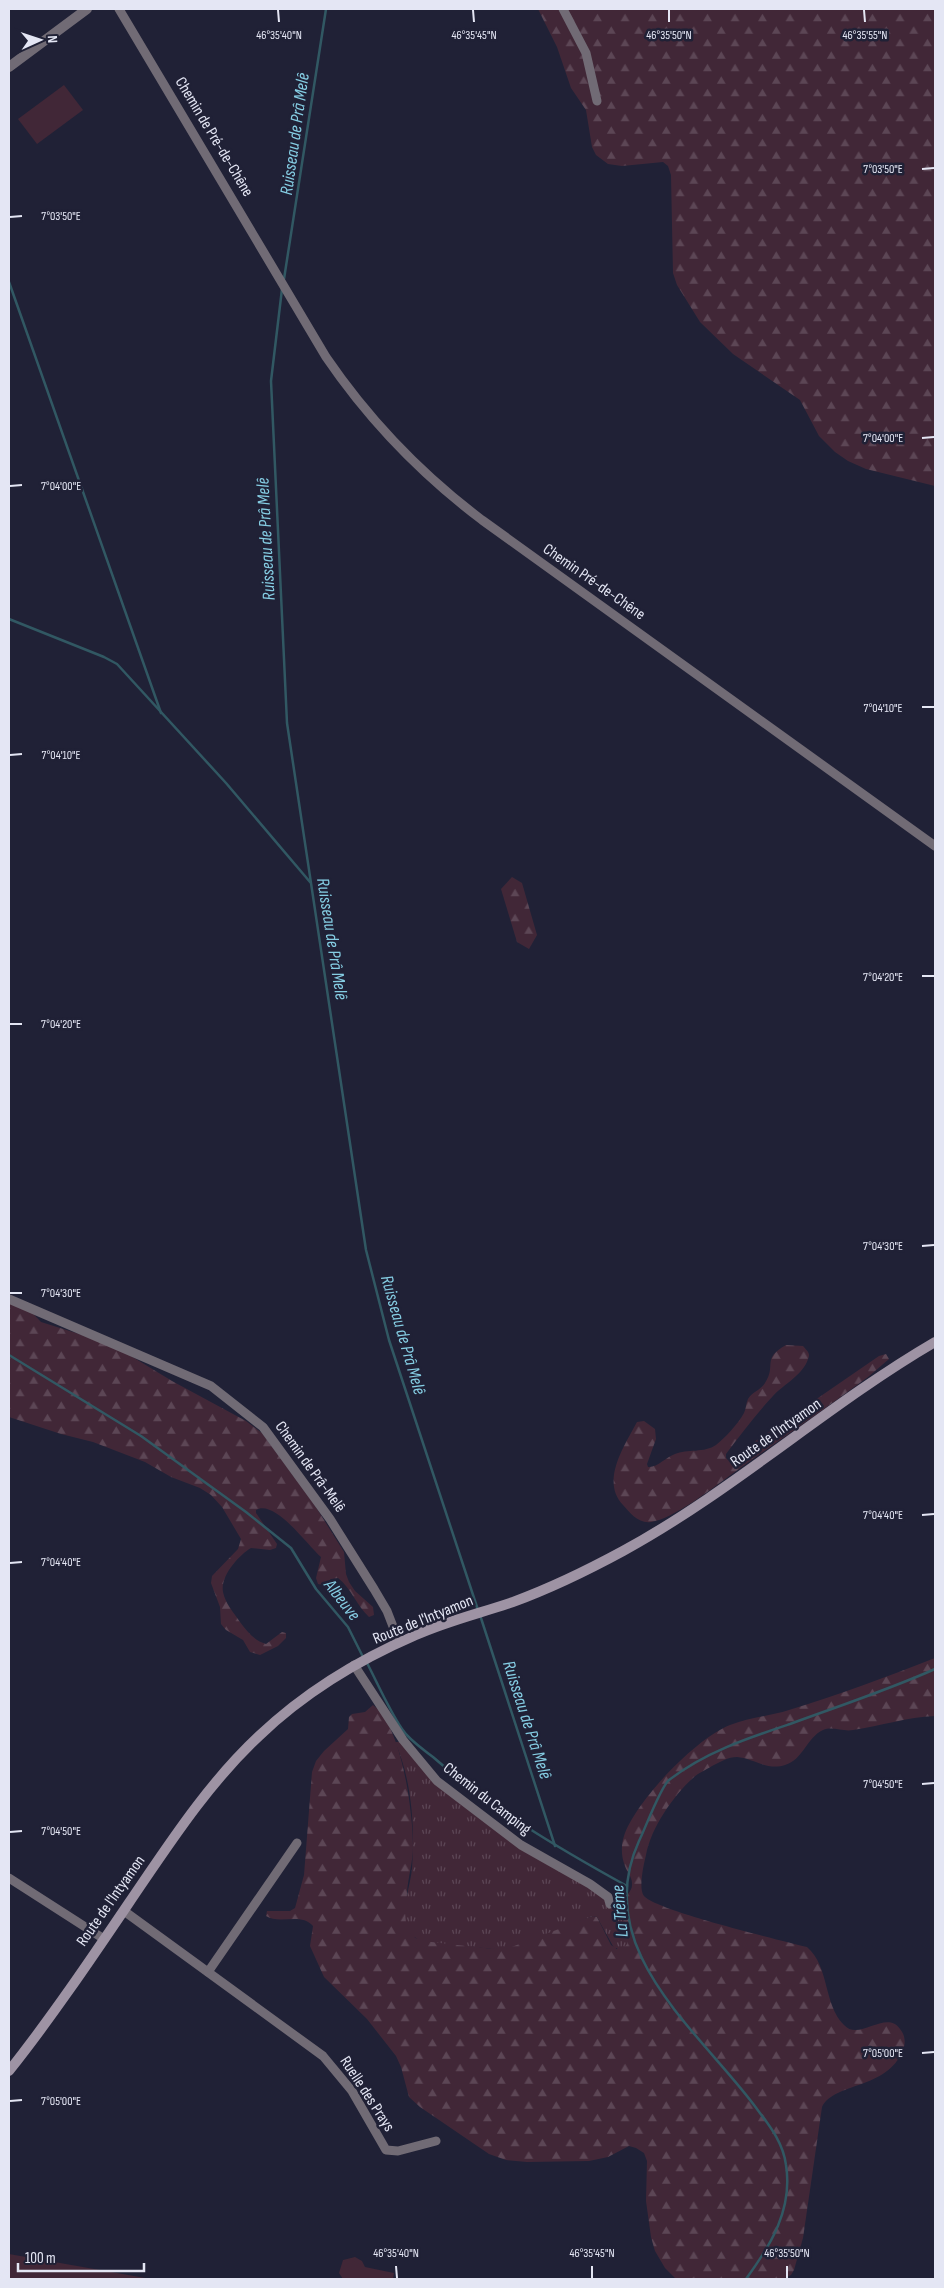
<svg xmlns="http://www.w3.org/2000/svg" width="944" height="2288" viewBox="0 0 944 2288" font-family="'Sofia Sans Condensed',sans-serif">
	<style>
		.grass { fill: #412737 }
		.forest { fill: url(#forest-firs) }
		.park { fill: url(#park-tufts) }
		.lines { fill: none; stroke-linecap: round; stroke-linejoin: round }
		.stream { stroke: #315863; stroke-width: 2.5 }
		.minor { stroke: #716b75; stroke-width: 9 }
		.tertiary { stroke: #716b75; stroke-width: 10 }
		.secondary { stroke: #9e93a4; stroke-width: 10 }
		.ticks { fill: none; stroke: #e4e6f4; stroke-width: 2 }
		.labels { text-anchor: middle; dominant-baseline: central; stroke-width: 5; stroke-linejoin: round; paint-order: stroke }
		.street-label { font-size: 16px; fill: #e4e6f4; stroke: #202136 }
		.water-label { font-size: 18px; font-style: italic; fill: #85cde3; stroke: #202136 }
		.ticks-label { font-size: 12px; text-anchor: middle; fill: #e4e6f4; stroke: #202136; stroke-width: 5; stroke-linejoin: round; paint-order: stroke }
	</style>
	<defs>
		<pattern id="forest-firs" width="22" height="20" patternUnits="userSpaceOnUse" patternTransform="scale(1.25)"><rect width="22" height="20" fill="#412737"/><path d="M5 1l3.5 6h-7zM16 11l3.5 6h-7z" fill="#5c4655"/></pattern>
		<pattern id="park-tufts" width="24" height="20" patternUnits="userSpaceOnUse" patternTransform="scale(1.25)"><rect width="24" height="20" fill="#412737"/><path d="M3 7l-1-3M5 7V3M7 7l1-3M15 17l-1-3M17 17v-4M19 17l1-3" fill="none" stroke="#5c4655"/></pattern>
	</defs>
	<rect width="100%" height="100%" fill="#202136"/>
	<!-- grass -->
	<g class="grass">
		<path d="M 64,85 L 83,110 L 37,144 L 18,119 Z"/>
		<path d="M 9,2254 L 151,2279 L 9,2279 Z"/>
		<path d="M 355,2257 L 362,2261 L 365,2267 L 394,2273 L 393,2279 L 343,2279 L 339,2273 L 343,2260 Z"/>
	</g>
	<!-- forest -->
	<g class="forest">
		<path d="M 538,9 L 935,9 L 935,486 L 866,469 L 848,461 L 835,452 L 819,436 L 800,400 L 733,354 L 700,322 L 677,285 L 673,273 L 671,175 L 668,166 L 663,162 L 622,166 L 608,164 L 596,155 L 592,147 L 586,110 L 571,88 L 557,47 Z"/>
		<path d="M 512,877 L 522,883 L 537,935 L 529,949 L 517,942 L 501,889 Z"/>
		<path d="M 9,1294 L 20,1300 L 41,1322 L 92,1338 L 126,1353 L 172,1381 L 246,1421 L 262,1433 L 314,1504 L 344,1552 L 346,1574 L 349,1582 L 355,1591 L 373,1607 L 374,1615 L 369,1617 C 357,1606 351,1588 338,1578 L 331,1579 L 323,1585 L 318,1584 L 316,1578 L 321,1557 C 308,1546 275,1499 256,1510 L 256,1513 L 277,1544 L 276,1548 L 270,1550 L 251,1548 C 239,1555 220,1576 223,1592 C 225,1603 234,1613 240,1622 C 247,1631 254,1641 266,1644 L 282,1632 L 286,1633 L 286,1638 L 278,1646 L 260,1655 L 250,1652 L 243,1640 L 226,1630 L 221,1624 L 220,1607 L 211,1583 L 212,1576 L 238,1549 L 241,1539 L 222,1507 L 211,1495 L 200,1488 L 171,1477 L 145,1462 L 93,1442 L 61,1434 L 9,1417 Z"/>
		<path d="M 786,1345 L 803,1346 C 807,1351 811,1353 808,1359 C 803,1375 784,1384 773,1396 C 756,1414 741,1434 726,1454 L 726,1458 L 728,1460 L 879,1356 L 886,1354 L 889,1359 L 868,1377 C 823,1410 777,1442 732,1474 C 713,1488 673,1519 651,1522 C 639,1524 630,1513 623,1505 C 600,1481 625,1445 637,1422 L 644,1421 L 655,1429 L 656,1439 L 647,1464 L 648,1467 C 657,1468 666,1457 675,1454 C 687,1449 705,1453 716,1445 C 725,1438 738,1424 744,1413 C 746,1409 746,1403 748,1399 C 752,1392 761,1390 765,1383 C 777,1365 761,1359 786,1345 Z"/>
		<path d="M 935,1658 L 935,1716 C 907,1717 881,1726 853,1730 C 843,1732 833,1726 823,1730 C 807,1737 803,1760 785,1765 C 767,1771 753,1758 737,1757 C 728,1757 720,1762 712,1766 C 706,1770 698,1773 693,1778 C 673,1796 651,1828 646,1855 C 644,1863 638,1889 644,1896 C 657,1911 780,1940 807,1947 C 830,1967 823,2004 844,2025 C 859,2042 886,2009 900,2029 C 905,2035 906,2042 903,2050 C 887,2090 834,2082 822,2107 L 803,2238 L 794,2270 L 791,2275 L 783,2279 L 676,2279 L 665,2268 L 655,2251 L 651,2237 L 646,2201 L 647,2161 L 644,2153 L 636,2148 L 629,2146 L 608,2157 L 589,2161 L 527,2162 L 506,2160 L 489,2154 L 420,2107 L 409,2097 L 401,2067 L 396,2056 L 367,2019 L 324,1977 L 310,1946 L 313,1926 C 301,1912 280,1925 266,1916 L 267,1911 L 290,1911 L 295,1908 L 304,1875 L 312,1772 L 316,1761 L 324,1751 L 348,1729 L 349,1717 L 352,1714 L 365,1712 L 373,1705 C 402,1726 413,1812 413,1847 C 413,1862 408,1877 407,1893 C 406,1907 412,1924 415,1938 L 492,1949 L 593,1916 L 597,1917 L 611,1945 L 617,1949 C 619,1941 625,1928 624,1920 C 623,1913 618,1909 621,1902 C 625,1895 633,1892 632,1883 C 632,1877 627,1872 625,1866 C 621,1857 621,1845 624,1836 C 635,1802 696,1738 730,1725 C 748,1718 770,1716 789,1710 C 838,1695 887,1677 935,1658 Z"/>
	</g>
	<!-- park -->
	<path class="park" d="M 395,1742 L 407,1742 L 448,1787 L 520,1841 L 592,1881 L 614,1901 L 624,1921 L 628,1936 L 627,1944 L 624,1948 L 614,1948 L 597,1917 L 593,1916 L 509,1948 L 492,1949 L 423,1941 C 413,1938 408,1933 406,1922 C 403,1904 410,1886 412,1869 C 415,1828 412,1780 395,1742 Z"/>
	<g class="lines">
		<!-- stream -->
		<g class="stream">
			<path d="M 284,279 L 326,9"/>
			<path d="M 9,282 L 161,713"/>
			<path d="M 282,289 L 271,381 L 287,723 L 366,1250 L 389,1340 L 478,1610"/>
			<path d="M 9,619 L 104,657 L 117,664 L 226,783 L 310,882"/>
			<path d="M 9,1355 L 141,1436 L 246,1512 L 291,1548 L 316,1589 L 348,1627 L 363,1657"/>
			<path d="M 480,1615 L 555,1846"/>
			<path d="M 366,1661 C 378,1684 388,1708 402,1729 C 409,1740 423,1749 433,1757 C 492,1809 558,1848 627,1886"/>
			<path d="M 746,2279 C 771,2245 793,2209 786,2165 C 783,2141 768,2124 754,2105 C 697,2029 590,1948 639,1841 C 645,1829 661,1786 669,1780 C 705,1752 748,1738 790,1724 C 839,1706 888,1690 935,1669"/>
		</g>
		<!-- minor -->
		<g class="minor">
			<path d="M 119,9 L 326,357 C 369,420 421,474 482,520 L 935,846"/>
			<path d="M 563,9 L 586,53 L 597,101"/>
			<path d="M 9,1299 L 211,1386 L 263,1427 L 330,1519 L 374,1589 L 387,1611 L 399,1642"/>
			<path d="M 354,1665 L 403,1740 L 437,1781 L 521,1845 L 590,1884 L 608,1897 L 610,1904"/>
			<path d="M 9,1878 L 104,1939"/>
			<path d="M 124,1911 L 323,2056 L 352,2091 L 386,2150 L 398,2151 L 436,2141"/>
			<path d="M 208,1972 L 297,1843"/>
		</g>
		<!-- tertiary -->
		<path class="tertiary" d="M 9,67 L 87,9"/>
		<!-- secondary -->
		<path class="secondary" d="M 9,2071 C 55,2013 97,1950 139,1888 C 175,1835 211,1781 259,1736 C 304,1693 358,1660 416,1635 C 447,1621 481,1613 513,1602 C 551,1588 588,1570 623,1551 C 733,1491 827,1405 935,1342"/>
	</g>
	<!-- ticks -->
	<path class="ticks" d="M 278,10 L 279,22M 473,10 L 474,22M 669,10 L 669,22M 864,10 L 865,22M 922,169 L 934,168M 10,217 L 22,216M 922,438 L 934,437M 10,486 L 22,485M 922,707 L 934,707M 10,755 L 22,754M 922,976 L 934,976M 10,1024 L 22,1024M 922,1246 L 934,1245M 10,1293 L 22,1293M 922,1515 L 934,1514M 10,1563 L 22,1562M 922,1784 L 934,1783M 10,1832 L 22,1831M 922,2053 L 934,2052M 10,2101 L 22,2100M 396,2266 L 397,2278M 592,2266 L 592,2278M 787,2266 L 787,2278"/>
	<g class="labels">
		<!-- street labels -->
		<g class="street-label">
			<text transform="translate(214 137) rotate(59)">Chemin de Pré-de-Chêne</text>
			<text transform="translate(594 582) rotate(35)">Chemin Pré-de-Chêne</text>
			<text transform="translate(776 1433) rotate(-35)">Route de l'Intyamon</text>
			<text transform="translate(310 1467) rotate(54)">Chemin de Prâ-Melê</text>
			<text transform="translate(423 1620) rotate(-22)">Route de l'Intyamon</text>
			<text transform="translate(487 1799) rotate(38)">Chemin du Camping</text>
			<text transform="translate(111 1901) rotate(-55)">Route de l'Intyamon</text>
			<text transform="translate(367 2094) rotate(57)">Ruelle des Prays</text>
		</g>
		<!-- water labels -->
		<g class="water-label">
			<text transform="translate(295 134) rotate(-82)">Ruisseau de Prâ Melê</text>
			<text transform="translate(266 539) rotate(-93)">Ruisseau de Prâ Melê</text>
			<text transform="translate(332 939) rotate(81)">Ruisseau de Prâ Melê</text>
			<text transform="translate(403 1335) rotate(74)">Ruisseau de Prâ Melê</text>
			<text transform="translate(342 1600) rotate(52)">Albeuve</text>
			<text transform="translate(527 1720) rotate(72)">Ruisseau de Prâ Melê</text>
			<text transform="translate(620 1911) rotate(-95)">La Trême</text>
		</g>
	</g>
	<g class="ticks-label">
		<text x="279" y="39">46°35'40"N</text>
		<text x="474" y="39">46°35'45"N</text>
		<text x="669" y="39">46°35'50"N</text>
		<text x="865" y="39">46°35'55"N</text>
		<text x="883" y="173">7°03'50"E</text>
		<text x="61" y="220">7°03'50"E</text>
		<text x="883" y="442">7°04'00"E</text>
		<text x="61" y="490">7°04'00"E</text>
		<text x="883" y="712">7°04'10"E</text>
		<text x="61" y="759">7°04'10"E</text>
		<text x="883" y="981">7°04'20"E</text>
		<text x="61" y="1028">7°04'20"E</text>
		<text x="883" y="1250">7°04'30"E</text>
		<text x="61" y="1297">7°04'30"E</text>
		<text x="883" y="1519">7°04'40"E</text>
		<text x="61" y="1566">7°04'40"E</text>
		<text x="883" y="1788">7°04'50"E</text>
		<text x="61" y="1835">7°04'50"E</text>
		<text x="883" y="2057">7°05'00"E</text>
		<text x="61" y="2105">7°05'00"E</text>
		<text x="396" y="2257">46°35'40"N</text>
		<text x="592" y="2257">46°35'45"N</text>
		<text x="787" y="2257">46°35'50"N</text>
	</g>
	<!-- border -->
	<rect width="944" height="2288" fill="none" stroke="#e4e6f4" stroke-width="20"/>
	<!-- north arrow -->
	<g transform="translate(40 40) rotate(87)" stroke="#202136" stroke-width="4" paint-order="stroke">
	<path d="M0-4L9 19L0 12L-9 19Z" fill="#e4e6f4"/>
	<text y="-8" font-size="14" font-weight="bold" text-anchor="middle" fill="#e4e6f4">N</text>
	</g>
	<!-- scale -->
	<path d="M18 2263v8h126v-8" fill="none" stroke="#e4e6f4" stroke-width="2.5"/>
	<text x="25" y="2263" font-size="15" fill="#e4e6f4" stroke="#202136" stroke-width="4" paint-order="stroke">100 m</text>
</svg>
